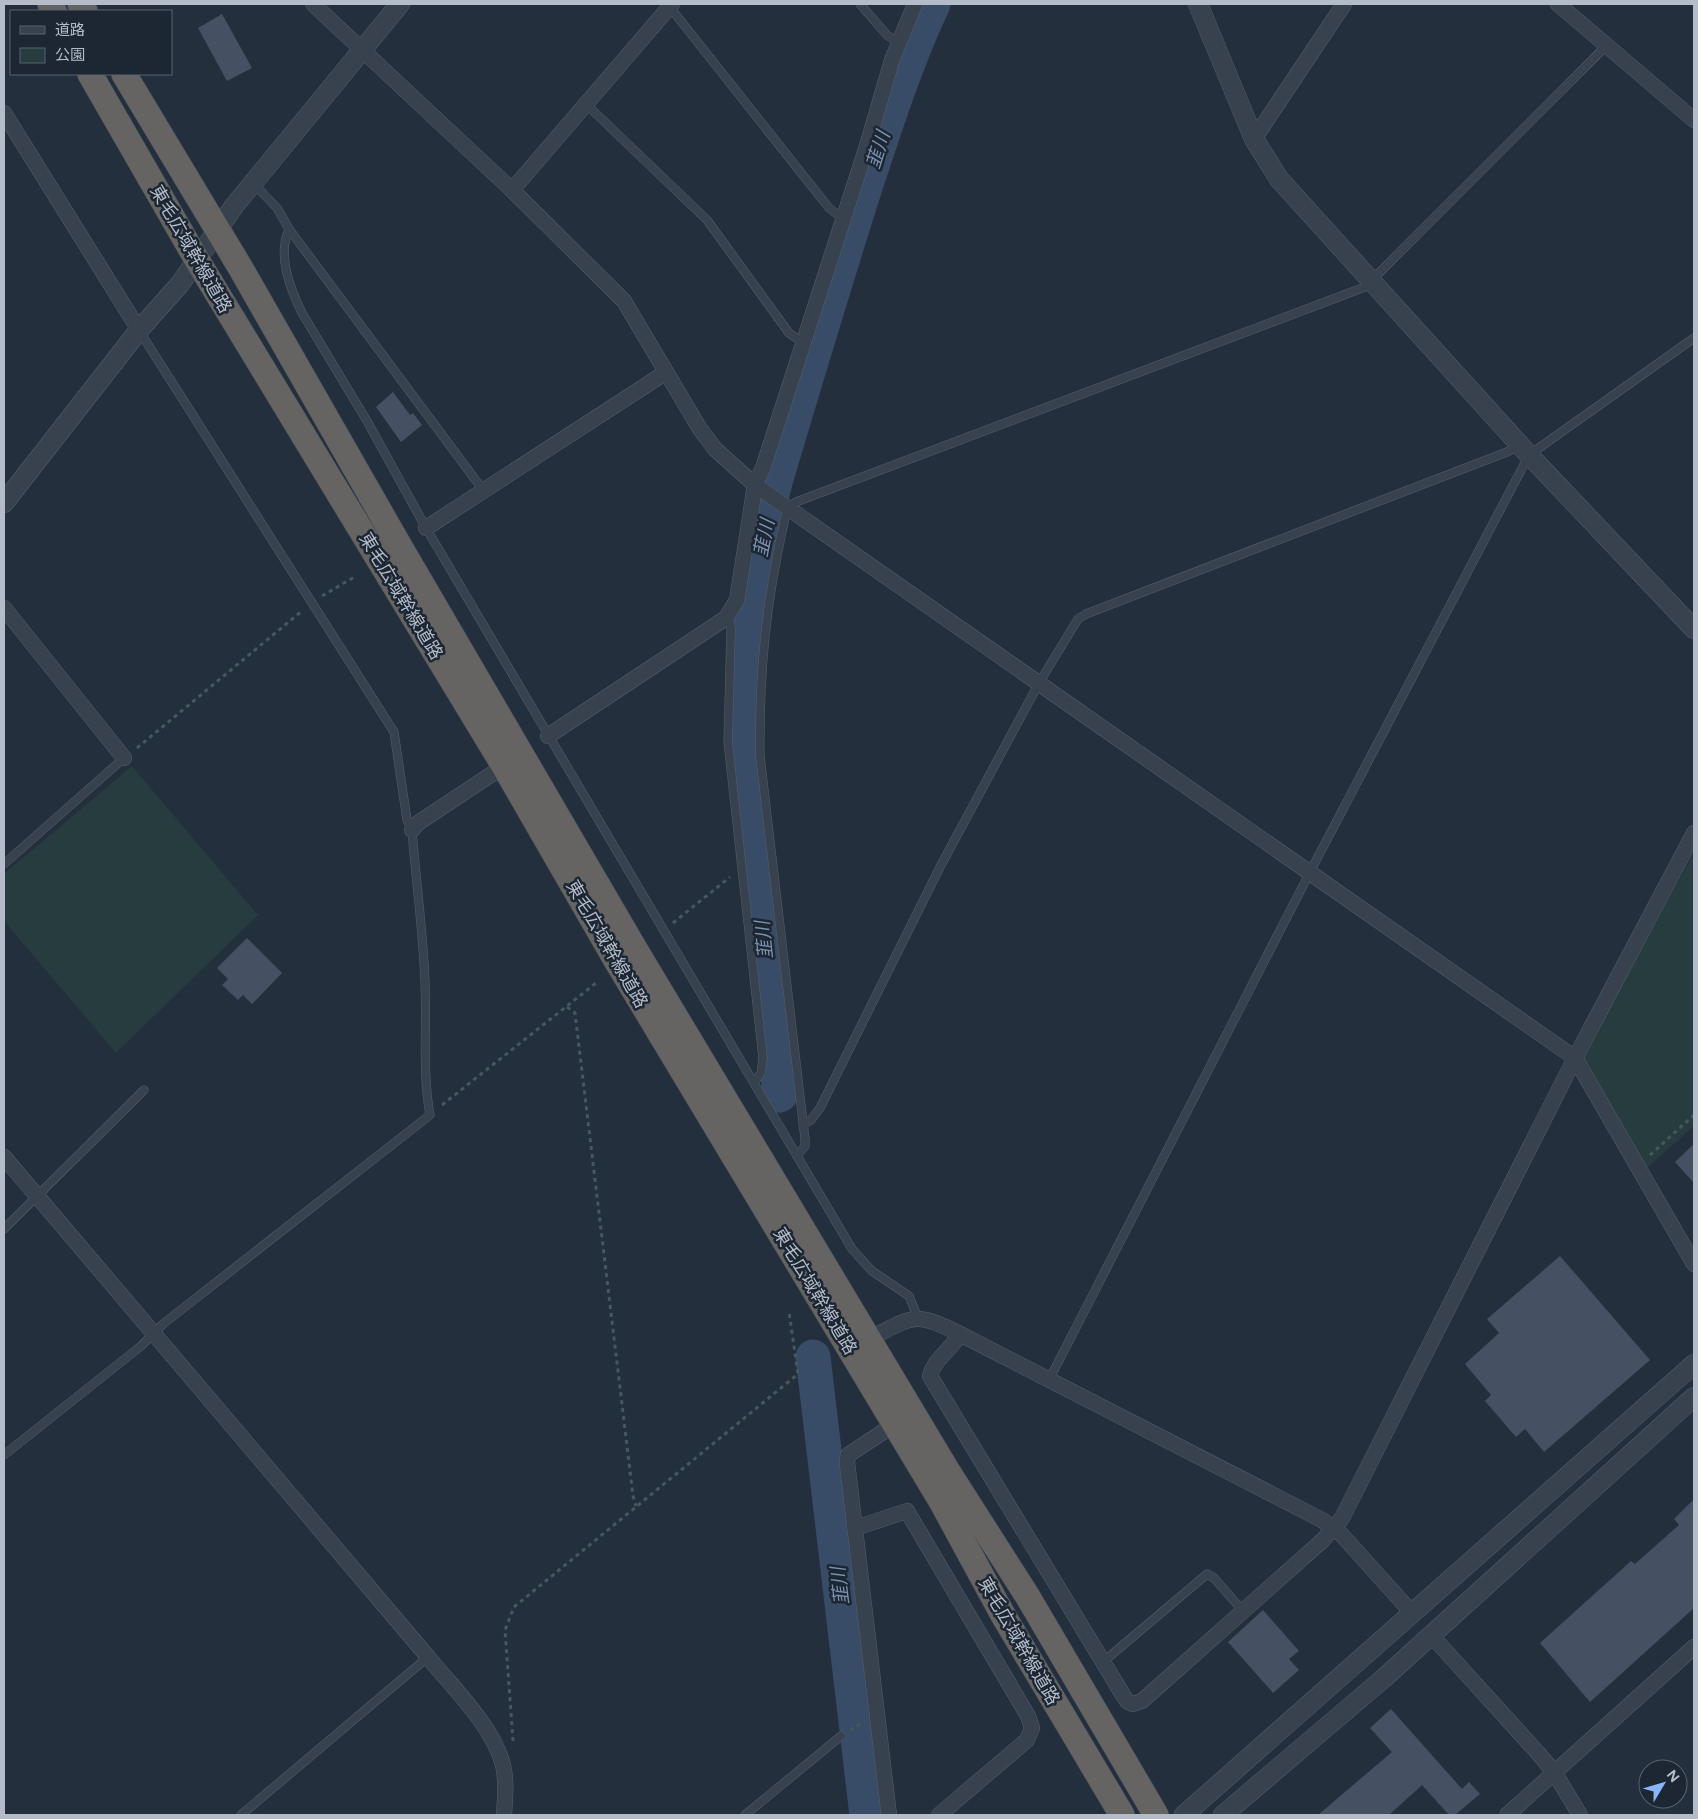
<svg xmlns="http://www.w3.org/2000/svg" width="1698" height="1819" viewBox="0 0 1698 1819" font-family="Figtree,'Noto Sans JP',sans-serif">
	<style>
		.green { fill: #263c3f }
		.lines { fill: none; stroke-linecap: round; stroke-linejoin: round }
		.river { stroke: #394c67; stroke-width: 35 }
		.building { fill: #455162 }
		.service-casing { stroke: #565f6c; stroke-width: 9 }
		.minor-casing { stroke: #565f6c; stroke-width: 16 }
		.tertiary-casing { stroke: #565f6c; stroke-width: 20 }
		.trunk-casing { stroke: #434c59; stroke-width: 26 }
		.path { stroke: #44595c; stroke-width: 3; stroke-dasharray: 4 4; stroke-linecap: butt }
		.service { stroke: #38414e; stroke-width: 8 }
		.minor { stroke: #38414e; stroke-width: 15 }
		.tertiary { stroke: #38414e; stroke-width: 19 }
		.trunk { stroke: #656462; stroke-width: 25 }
		.labels { text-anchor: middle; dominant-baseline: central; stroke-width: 5; stroke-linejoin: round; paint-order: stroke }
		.street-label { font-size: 18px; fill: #b4bcc9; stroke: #1d2633 }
		.water-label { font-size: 19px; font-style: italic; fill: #7c92b1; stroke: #1d2633 }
	</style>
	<rect width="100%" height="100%" fill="#242f3e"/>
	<!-- green -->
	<g class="green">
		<path d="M 132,766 L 258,915 L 116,1053 L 4,921 L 4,874 Z"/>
		<path d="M 1694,852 L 1694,1126 L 1647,1168 L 1583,1057 Z"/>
	</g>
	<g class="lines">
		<!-- river -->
		<g class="river">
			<path d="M 780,1095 L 742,737 C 743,650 754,566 775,482 C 805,381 835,281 867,181 C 887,121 906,61 933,4"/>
			<path d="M 813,1357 L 867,1815"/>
		</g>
	</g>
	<!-- building -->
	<g class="building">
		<path d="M 222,14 L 252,68 L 227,81 L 198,28 Z"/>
		<path d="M 393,392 L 410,415 L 413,413 L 422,425 L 401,442 L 376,407 Z"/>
		<path d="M 247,938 L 282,973 L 252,1004 L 243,995 L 238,1000 L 222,985 L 228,979 L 217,968 Z"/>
		<path d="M 1694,1144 L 1694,1183 L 1675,1162 Z"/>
		<path d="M 1560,1256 L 1650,1360 L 1544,1452 L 1525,1429 L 1516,1437 L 1485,1401 L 1491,1395 L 1465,1364 L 1499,1333 L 1487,1319 Z"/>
		<path d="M 1694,1499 L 1694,1608 L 1590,1702 L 1540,1643 L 1631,1561 L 1635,1564 L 1679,1525 L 1674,1519 Z"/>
		<path d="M 1263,1610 L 1299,1651 L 1289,1659 L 1299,1670 L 1273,1693 L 1228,1642 Z"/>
		<path d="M 1391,1709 L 1462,1789 L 1469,1782 L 1480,1794 L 1455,1815 L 1449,1815 L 1422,1785 L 1389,1815 L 1318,1815 L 1392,1752 L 1370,1728 Z"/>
	</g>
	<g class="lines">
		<!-- service casing -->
		<g class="service-casing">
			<g id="service">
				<path d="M 860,4 L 887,35 L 899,44"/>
				<path d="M 669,6 L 829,208 L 842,218"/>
				<path d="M 587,105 L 707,220 L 789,333 L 802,342"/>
				<path d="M 254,184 L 277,208 L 289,229 L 483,490"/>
				<path d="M 289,229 C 277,256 290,288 302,313 L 367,421 L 426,528 L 852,1249 L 872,1271 L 909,1296 L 918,1318"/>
				<path d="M 726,618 L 730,621 L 731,629 L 728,742 L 763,1058 L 761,1073 L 754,1083"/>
				<path d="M 4,864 L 124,758"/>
				<path d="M 803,1125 L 811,1120 L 820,1108 L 940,867 L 1039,683 L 1078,619 L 1086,614 L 1507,452 L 1520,445"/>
				<path d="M 797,1156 L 805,1146 L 805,1139 L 760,756 C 759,671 766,601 785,518 L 789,509 L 796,502 L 1365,287 L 1607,45"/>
				<path d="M 4,1229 L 144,1090"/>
				<path d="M 1049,1380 L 1310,872 L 1529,455 L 1694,338"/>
				<path d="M 4,1455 L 141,1346 L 163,1324 L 430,1115 C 422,1071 427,1026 425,982 C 423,931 416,881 412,830 L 407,820 L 394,732 L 140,332"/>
				<path d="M 1103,1662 L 1207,1574 L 1214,1578 L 1243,1611"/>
				<path d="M 241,1815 L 428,1657"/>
				<path d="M 745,1815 L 841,1736"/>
			</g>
		</g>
		<!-- minor casing -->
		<g class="minor-casing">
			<g id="minor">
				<path d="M 313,4 L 512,190 L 624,301 L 700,429 L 715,449 L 755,485 L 1575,1058 L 1694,1264"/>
				<path d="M 1558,4 L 1694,120"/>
				<path d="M 4,113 L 139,330"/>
				<path d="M 1254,139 L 1344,4"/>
				<path d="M 512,190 L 672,4"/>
				<path d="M 426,528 L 665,373"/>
				<path d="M 4,608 L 124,758"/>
				<path d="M 548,736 L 726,618 L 737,600 L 755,485 L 763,468 L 867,146 L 892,60 L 915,4"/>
				<path d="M 412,830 L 418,823 L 504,766"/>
				<path d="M 4,1157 L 428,1657 C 453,1688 493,1726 503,1765 C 507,1781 505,1799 504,1815"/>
				<path d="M 960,1334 C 952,1349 934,1359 930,1376 L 1123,1695 L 1127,1701 L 1133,1704 L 1142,1701 L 1323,1540 L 1342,1518 L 1575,1058 L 1694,833"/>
				<path d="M 869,1339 C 914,1316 914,1311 960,1334 L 1322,1520 L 1341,1534 L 1413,1614"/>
				<path d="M 855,1528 L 907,1511 L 1028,1716 L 1032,1728 L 1027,1740 L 939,1815"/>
				<path d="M 1431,1635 L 1538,1753 L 1554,1772 L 1580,1815"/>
				<path d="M 889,1815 L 847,1462 L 848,1455 L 895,1424"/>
				<path d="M 1507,1815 L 1694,1647"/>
			</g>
		</g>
		<!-- tertiary casing -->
		<g class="tertiary-casing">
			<g id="tertiary">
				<path d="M 1198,4 L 1254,139 L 1279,179 L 1529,455 L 1694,629"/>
				<path d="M 4,503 L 139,330 L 180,284 L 234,206 L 400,4"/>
				<path d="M 1184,1815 L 1694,1364"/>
				<path d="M 1223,1815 L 1384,1678 L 1694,1397"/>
			</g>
		</g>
		<!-- trunk casing -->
		<g class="trunk-casing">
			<g id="trunk">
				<path d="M 50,4 L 54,11"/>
				<path d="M 80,4 L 85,11"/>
				<path d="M 90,74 L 197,260 L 504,766 L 617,962 L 941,1501 L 1003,1615 L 1122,1815"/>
				<path d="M 124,74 L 240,267 L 399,545 L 635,949 L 947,1470 L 1028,1597 L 1156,1815"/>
			</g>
		</g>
		<!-- path -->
		<g class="path">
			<path d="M 322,596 L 356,576"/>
			<path d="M 137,748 L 303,610"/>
			<path d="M 673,923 L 730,877"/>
			<path d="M 567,1007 L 575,1013 L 633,1496 L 636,1506"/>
			<path d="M 442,1105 L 596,983"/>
			<path d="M 1650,1155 L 1694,1115"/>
			<path d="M 850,1730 L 862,1723"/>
			<path d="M 513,1741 L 505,1630 L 514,1607 L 798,1374 L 789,1312"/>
		</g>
		<!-- service -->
		<use href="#service" class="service"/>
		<!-- minor -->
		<use href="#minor" class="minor"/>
		<!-- tertiary -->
		<use href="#tertiary" class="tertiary"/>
		<!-- trunk -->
		<use href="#trunk" class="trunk"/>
	</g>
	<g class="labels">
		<!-- street labels -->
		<g class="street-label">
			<text transform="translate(191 249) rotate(60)">東毛広域幹線道路</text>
			<text transform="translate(401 596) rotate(59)">東毛広域幹線道路</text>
			<text transform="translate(607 944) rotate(60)">東毛広域幹線道路</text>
			<text transform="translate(815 1291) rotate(59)">東毛広域幹線道路</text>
			<text transform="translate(1019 1641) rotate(60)">東毛広域幹線道路</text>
		</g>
		<!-- water labels -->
		<g class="water-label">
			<text transform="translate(878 150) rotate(-73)">韮川</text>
			<text transform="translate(764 538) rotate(-79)">韮川</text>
			<text transform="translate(764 940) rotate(-96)">韮川</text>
			<text transform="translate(840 1586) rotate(-97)">韮川</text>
		</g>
	</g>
	<!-- border -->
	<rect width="1698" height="1819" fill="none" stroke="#b4bcc9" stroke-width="10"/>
	<!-- legend -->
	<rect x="10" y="10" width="162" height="65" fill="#1d2633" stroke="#59626f"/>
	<rect x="20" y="26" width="25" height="8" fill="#38414e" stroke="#59626f"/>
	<text x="55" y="35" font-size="15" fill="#b4bcc9">道路</text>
	<rect x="20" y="48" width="25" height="15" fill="#263c3f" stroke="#59626f"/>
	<text x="55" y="60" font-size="15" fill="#b4bcc9">公園</text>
	<!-- north arrow -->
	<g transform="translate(1663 1784) rotate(52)"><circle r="24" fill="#1d2633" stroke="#59626f"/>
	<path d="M0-4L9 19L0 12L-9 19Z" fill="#8ab4f8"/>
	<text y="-8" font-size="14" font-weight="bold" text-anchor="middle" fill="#b4bcc9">N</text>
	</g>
</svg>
